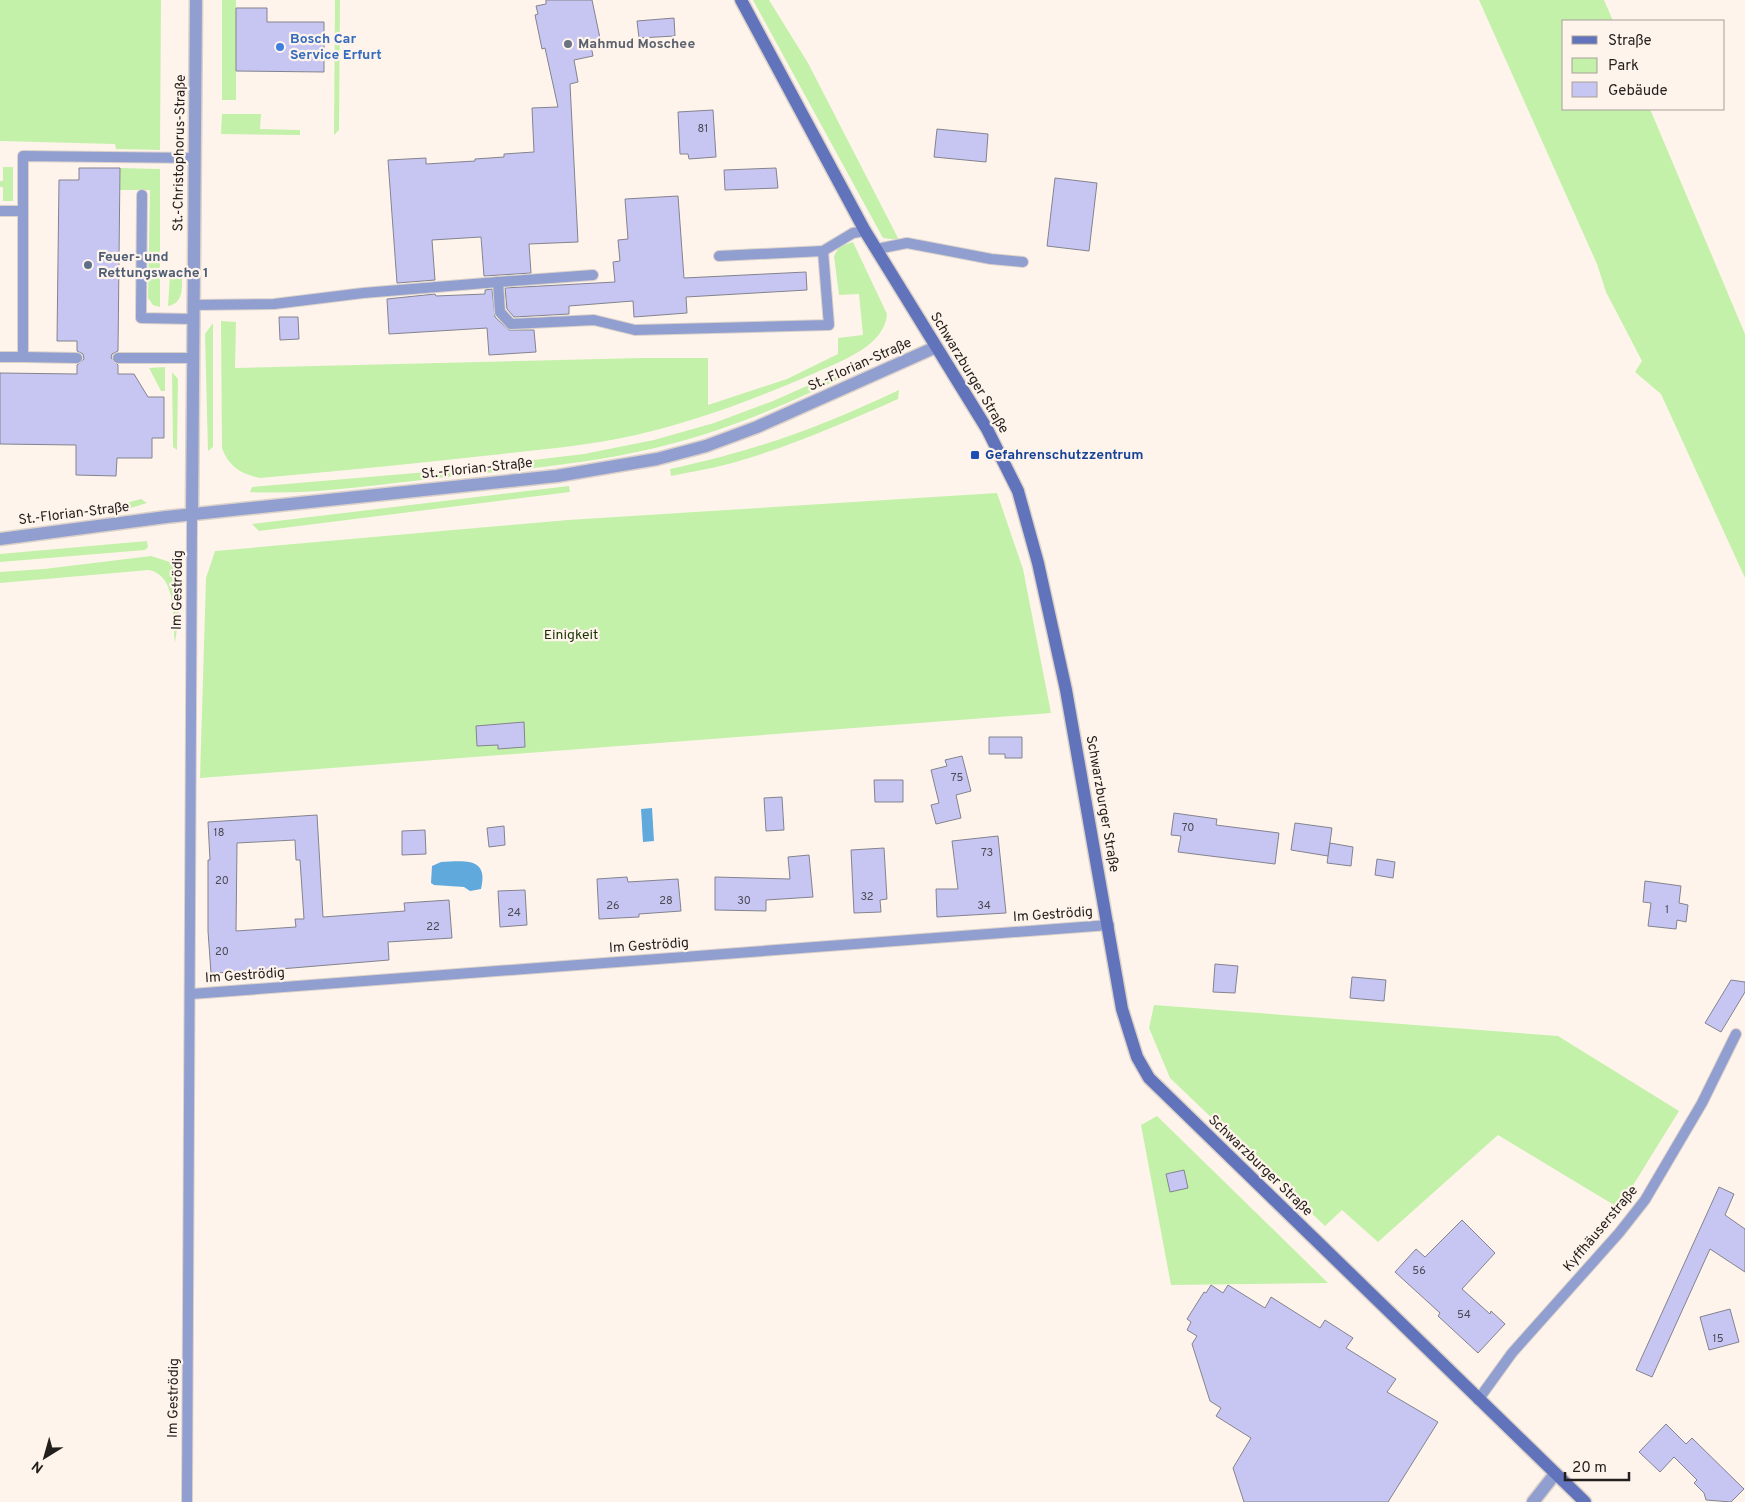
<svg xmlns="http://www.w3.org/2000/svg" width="1745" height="1502" viewBox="0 0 1745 1502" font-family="Overpass,sans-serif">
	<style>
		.green { fill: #c3f1aa }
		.water { fill: #60a9dc }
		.building { fill: #c7c6f3; stroke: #83838e; fill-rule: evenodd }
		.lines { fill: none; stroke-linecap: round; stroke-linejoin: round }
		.lane-casing { stroke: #dcd2ca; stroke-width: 12 }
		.street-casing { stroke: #dcd2ca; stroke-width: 15 }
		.secondary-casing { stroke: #dcd2ca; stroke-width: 15 }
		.lane { stroke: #909fd0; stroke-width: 10 }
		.street { stroke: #909fd0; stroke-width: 12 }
		.secondary { stroke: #6174bb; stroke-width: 12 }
		.worship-dot { fill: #6b7280; stroke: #fff4eb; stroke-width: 2 }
		.shop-dot { fill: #3f7fe0; stroke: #fff4eb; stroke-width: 2 }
		.service-dot { fill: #5c6f8a; stroke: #fff4eb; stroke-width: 2 }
		.transit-dot { fill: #1a4fb4; stroke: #fff4eb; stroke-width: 2 }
		.labels { text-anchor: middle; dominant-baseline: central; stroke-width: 4.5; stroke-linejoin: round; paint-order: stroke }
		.number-label { font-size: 11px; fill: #4c4952 }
		.shop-label { font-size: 14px; font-weight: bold; fill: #366cbe; stroke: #fff4eb; text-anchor: start }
		.worship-label { font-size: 14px; font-weight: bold; fill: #5b616d; stroke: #fff4eb; text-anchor: start }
		.street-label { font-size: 14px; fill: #231f1c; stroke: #fff4eb }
		.service-label { font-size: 14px; font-weight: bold; fill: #4e5e75; stroke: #fff4eb; text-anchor: start }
		.transit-label { font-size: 14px; font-weight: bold; fill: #164399; stroke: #fff4eb; text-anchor: start }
		.park-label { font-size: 14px; fill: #193403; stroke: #fff4eb }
	</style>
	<rect width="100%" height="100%" fill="#fff4eb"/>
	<!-- green -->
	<g class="green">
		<path d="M 0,0 L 161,0 L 160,150 L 116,149 L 115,144 L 0,141 Z"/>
		<rect x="222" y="0" width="14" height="100"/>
		<path d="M 335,0 L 340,0 L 339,130 L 334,135 Z"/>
		<path d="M 753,0 L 769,0 L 808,63 L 899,240 L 883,238 Z"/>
		<path d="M 1479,0 L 1604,0 L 1613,21 L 1564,21 L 1564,109 L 1650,109 L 1745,334 L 1745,578 L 1661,394 L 1635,372 L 1642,361 L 1606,292 L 1597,264 Z"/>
		<path d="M 222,114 L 261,114 L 260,129 L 300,130 L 300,135 L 221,134 Z"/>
		<path d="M 3,167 L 13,167 L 13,201 L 3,201 L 3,187 L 0,187 L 0,181 L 3,181 Z"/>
		<path d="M 120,168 L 160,169 L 160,307 L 153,305 L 148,298 L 150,190 L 119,190 Z"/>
		<path d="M 853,242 L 887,314 C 885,346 841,361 815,373 C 758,398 697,421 636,435 C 592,445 547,449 502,454 C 421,463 341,471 260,478 C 241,474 229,467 222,448 L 221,321 L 236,322 L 235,368 L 642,358 L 708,358 L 708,405 L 787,379 L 838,354 L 838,338 L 863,335 L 859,294 L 839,295 L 834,256 L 839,247 Z"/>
		<path d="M 170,275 L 182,275 C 182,288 184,303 168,306 Z"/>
		<path d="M 213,323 L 213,447 L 208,451 L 205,334 Z"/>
		<path d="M 863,361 L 869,364 C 801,399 730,430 655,448 C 584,465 511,470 438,478 C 376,485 313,495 250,492 L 252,487 L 439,471 L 584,454 L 654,440 L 714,423 L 773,401 Z"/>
		<path d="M 165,367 L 165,391 L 161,391 L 149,368 Z"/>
		<path d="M 172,372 L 178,379 L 177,450 L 173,447 Z"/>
		<path d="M 899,390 L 898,399 C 846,422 794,445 739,461 C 717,468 694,471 671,476 L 670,469 C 755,451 821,427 899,390 Z"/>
		<path d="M 569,486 L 570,492 L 259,531 L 252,524 Z"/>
		<path d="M 997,493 L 1023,569 L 1051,713 L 200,778 L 206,578 L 215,551 L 568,520 Z"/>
		<path d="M 141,499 L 147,503 L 121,511 L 93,514 L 96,506 L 126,503 Z"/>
		<path d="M 147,541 L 148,547 L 145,550 L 0,562 L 0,554 Z"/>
		<path d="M 151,556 L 170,562 C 184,585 179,618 175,643 C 172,619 178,576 149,570 L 0,583 L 0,572 L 44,569 Z"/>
		<path d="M 1154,1005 L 1558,1036 L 1679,1111 L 1619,1208 L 1498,1135 L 1378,1242 L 1342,1210 L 1325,1226 L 1170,1078 L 1149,1028 Z"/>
		<path d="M 1157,1116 L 1328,1283 L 1171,1285 L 1141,1125 Z"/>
	</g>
	<!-- water -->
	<g class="water">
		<path d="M 652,808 L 654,841 L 643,842 L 641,809 Z"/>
		<path d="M 441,862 C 465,861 489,857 481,889 L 470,891 L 464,887 L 434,885 L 431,883 L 432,866 Z"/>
	</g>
	<!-- building -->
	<g class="building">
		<path d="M 546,0 L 592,0 L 601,43 L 591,46 L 593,56 L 574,60 L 578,82 L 570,84 L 578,242 L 529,244 L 531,273 L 484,276 L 481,237 L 432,240 L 435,280 L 397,283 L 388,160 L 426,158 L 426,164 L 475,161 L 475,159 L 504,157 L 504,154 L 534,152 L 532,108 L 558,107 L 545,48 L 542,49 L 535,15 L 538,14 L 536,6 L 546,4 Z"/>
		<path d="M 236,8 L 267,8 L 267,22 L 324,22 L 324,72 L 236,71 Z"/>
		<path d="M 674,18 L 675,36 L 639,38 L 637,21 Z"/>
		<path d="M 713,110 L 716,157 L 689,159 L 688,154 L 680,154 L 678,112 Z"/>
		<path d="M 937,129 L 988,134 L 986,162 L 934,157 Z"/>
		<path d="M 79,168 L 120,168 L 118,351 L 112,354 L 111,358 L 118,365 L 118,374 L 134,374 L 148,397 L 164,397 L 164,438 L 152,438 L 152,458 L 117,458 L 116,476 L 76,475 L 76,445 L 0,444 L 0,373 L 77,374 L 77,365 L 84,359 L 83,354 L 77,351 L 77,341 L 57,341 L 59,180 L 79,180 Z"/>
		<path d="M 776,168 L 778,188 L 725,190 L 724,170 Z"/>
		<path d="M 1055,178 L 1097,183 L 1089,251 L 1047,246 Z"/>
		<path d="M 678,196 L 684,278 L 806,272 L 807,290 L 686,297 L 687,313 L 634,317 L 633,301 L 569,306 L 569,314 L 514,317 L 507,309 L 505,288 L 615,282 L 613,262 L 620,261 L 618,240 L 628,239 L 625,199 Z"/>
		<path d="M 492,289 L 495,317 L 509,330 L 534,330 L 536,352 L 489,355 L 487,328 L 389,334 L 387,299 L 435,294 L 436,296 L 485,294 L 485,290 Z"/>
		<path d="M 279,317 L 298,317 L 299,339 L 280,340 Z"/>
		<path d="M 524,722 L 525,747 L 498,749 L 498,745 L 477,746 L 476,726 Z"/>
		<path d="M 989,737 L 1022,737 L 1022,758 L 1005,758 L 1005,754 L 989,754 Z"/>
		<path d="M 962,756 L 971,791 L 956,795 L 961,818 L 936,824 L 931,805 L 939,803 L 931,770 L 947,766 L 945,760 Z"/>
		<path d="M 874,780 L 903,780 L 903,802 L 875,802 Z"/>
		<path d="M 782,797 L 784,830 L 766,831 L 764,798 Z"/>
		<path d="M 1174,813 L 1217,819 L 1216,825 L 1279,833 L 1275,864 L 1178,852 L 1181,836 L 1171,835 Z"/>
		<path d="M 317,815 L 323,917 L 405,911 L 404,903 L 449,900 L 452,938 L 388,942 L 389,960 L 256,971 L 256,978 L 239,979 L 238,972 L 211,973 L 208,931 L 208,860 L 210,860 L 208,822 ZM 295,840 L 296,860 L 300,860 L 304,919 L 295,919 L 296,927 L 236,931 L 237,843 Z"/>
		<path d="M 1295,823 L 1332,828 L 1328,856 L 1291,850 Z"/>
		<path d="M 504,826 L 505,845 L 489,847 L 487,828 Z"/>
		<path d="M 425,830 L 426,854 L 402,855 L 402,831 Z"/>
		<path d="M 998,836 L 1006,913 L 937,917 L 936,889 L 958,889 L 952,841 Z"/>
		<path d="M 1330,843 L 1353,847 L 1351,866 L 1327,863 Z"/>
		<path d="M 884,848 L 887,899 L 880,900 L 881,912 L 854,913 L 851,850 Z"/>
		<path d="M 809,855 L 813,897 L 766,900 L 766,911 L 715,910 L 715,877 L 790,879 L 788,857 Z"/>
		<path d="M 1377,859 L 1395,862 L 1393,878 L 1375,875 Z"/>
		<path d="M 627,877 L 628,882 L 678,879 L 681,911 L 639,914 L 639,917 L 599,919 L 597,879 Z"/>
		<path d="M 1645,881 L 1681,886 L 1679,903 L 1688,905 L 1686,922 L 1677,920 L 1676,929 L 1648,926 L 1651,903 L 1643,902 Z"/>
		<path d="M 525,890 L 527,925 L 500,927 L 498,891 Z"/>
		<path d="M 1215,964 L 1238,966 L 1235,993 L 1213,992 Z"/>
		<path d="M 1352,977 L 1386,980 L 1384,1001 L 1350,998 Z"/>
		<path d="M 1731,980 L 1745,982 L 1745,992 L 1721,1032 L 1705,1023 Z"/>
		<path d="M 1184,1170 L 1188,1188 L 1170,1192 L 1166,1174 Z"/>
		<path d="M 1719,1187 L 1734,1194 L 1725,1215 L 1745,1229 L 1745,1272 L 1710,1249 L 1652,1377 L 1636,1370 Z"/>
		<path d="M 1462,1220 L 1495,1253 L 1462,1289 L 1490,1314 L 1491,1311 L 1505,1324 L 1478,1353 L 1438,1316 L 1440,1313 L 1395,1272 L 1416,1249 L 1425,1257 Z"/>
		<path d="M 1211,1285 L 1223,1293 L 1228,1285 L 1265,1308 L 1271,1297 L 1320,1328 L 1325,1320 L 1353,1338 L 1346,1348 L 1396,1379 L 1387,1392 L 1438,1422 L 1388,1502 L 1244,1502 L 1233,1468 L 1251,1438 L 1216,1416 L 1221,1408 L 1210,1401 L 1192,1344 L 1197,1336 L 1187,1330 L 1191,1322 L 1187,1319 L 1204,1292 L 1206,1293 Z"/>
		<path d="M 1730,1309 L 1739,1342 L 1709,1350 L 1700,1317 Z"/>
		<path d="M 1666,1424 L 1686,1444 L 1692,1438 L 1744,1489 L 1731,1502 L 1706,1500 L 1704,1493 L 1694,1483 L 1697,1480 L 1674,1457 L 1660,1472 L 1639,1452 Z"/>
	</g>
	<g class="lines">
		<!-- lane casing -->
		<g class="lane-casing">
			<g id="lane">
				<path d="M 142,195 L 141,318 L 193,319"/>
				<path d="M 0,211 L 23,211 L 23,357 L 0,357"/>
				<path d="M 23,211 L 23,156 L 194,158"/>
				<path d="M 877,249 L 907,243 L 991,259 L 1023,262"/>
				<path d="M 719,256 L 823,251"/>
				<path d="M 593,275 L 498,282 L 500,312 L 511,324 L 594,320 L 635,330 L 829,325 L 823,251 L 853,233 L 865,231"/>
				<path d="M 193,305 L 274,304 L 363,293 L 498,282"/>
				<path d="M 23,357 L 77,358"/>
				<path d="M 118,358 L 193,358"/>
				<path d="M 191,994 L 1109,925"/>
				<path d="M 1478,1400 L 1512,1353 L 1619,1233 L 1645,1200 L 1702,1103 L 1736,1034"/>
				<path d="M 187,1502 L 192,516"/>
			</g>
		</g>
		<!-- street casing -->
		<g class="street-casing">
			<g id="street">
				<path d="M 192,516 L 196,0"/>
				<path d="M 0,539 L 166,517 L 557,476 L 657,459 L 706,446 L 757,427 L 936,347"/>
				<path d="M 1533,1502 L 1555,1474"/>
			</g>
		</g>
		<!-- secondary casing -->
		<g class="secondary-casing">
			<path id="secondary" d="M 741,0 L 865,231 L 987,429 L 1018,491 L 1038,563 L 1066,690 L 1122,1009 L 1137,1057 L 1149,1078 L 1585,1502"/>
		</g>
		<!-- lane -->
		<use href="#lane" class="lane"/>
		<!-- street -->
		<use href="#street" class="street"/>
		<!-- secondary -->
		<use href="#secondary" class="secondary"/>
	</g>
	<!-- markers -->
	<circle class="worship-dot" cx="568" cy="44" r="5"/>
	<circle class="shop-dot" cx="280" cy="47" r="5"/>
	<circle class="service-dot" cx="88" cy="265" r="5"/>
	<rect class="transit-dot" x="970" y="450" width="10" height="10" rx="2.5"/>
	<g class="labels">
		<!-- number labels -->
		<g class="number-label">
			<text x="703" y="129">81</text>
			<text x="957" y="778">75</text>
			<text x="1188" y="828">70</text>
			<text x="219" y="833">18</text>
			<text x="987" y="853">73</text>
			<text x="222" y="881">20</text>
			<text x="867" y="897">32</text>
			<text x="666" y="901">28</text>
			<text x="744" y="901">30</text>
			<text x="613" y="906">26</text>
			<text x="984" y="906">34</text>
			<text x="1667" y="910">1</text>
			<text x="514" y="913">24</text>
			<text x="433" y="927">22</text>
			<text x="222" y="952">20</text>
			<text x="1419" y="1271">56</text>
			<text x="1464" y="1315">54</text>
			<text x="1718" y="1339">15</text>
		</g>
		<!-- shop labels -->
		<g class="shop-label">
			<text x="290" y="39">Bosch Car<tspan x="290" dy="16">Service Erfurt</tspan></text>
		</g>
		<!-- worship labels -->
		<g class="worship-label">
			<text x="578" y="44">Mahmud Moschee</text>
		</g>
		<!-- street labels -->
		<g class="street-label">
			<text transform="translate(180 153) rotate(-89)">St.-Christophorus-Straße</text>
			<text transform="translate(860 365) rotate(-24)">St.-Florian-Straße</text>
			<text transform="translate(969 373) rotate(59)">Schwarzburger Straße</text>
			<text transform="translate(477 469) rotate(-6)">St.-Florian-Straße</text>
			<text transform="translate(74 514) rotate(-7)">St.-Florian-Straße</text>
			<text transform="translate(178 590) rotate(-89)">Im Geströdig</text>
			<text transform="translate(1102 804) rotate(80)">Schwarzburger Straße</text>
			<text transform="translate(1053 915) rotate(-4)">Im Geströdig</text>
			<text transform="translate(649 946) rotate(-4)">Im Geströdig</text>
			<text transform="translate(245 976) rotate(-4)">Im Geströdig</text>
			<text transform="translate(1260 1166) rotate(44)">Schwarzburger Straße</text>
			<text transform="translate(1601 1229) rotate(-50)">Kyffhäuserstraße</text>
			<text transform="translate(174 1398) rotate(-89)">Im Geströdig</text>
		</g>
		<!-- service labels -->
		<g class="service-label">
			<text x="98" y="257">Feuer- und<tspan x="98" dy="16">Rettungswache 1</tspan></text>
		</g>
		<!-- transit labels -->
		<g class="transit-label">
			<text x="985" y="455">Gefahrenschutzzentrum</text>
		</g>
		<!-- park labels -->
		<g class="park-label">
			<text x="571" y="635">Einigkeit</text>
		</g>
	</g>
	<!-- legend -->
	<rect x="1562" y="20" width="162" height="90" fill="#fff4eb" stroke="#a79f98"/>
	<rect x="1572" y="36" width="25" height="8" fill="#6174bb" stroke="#a79f98"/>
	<text x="1608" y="45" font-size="15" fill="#231f1c">Straße</text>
	<rect x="1572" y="58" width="25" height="15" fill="#c3f1aa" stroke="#a79f98"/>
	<text x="1608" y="70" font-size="15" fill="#231f1c">Park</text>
	<rect x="1572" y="82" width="25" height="15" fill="#c7c6f3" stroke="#a79f98"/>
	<text x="1608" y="95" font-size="15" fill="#231f1c">Gebäude</text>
	<!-- north arrow -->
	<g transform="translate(45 1457) rotate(217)" stroke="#fff4eb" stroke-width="4" paint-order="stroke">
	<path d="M0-4L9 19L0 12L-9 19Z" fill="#231f1c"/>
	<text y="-8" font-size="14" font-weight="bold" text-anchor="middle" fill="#231f1c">N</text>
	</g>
	<!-- scale -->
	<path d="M1565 1472v8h64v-8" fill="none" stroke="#231f1c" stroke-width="2.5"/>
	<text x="1572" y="1472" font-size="15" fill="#231f1c" stroke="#fff4eb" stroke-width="4" paint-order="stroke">20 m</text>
</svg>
